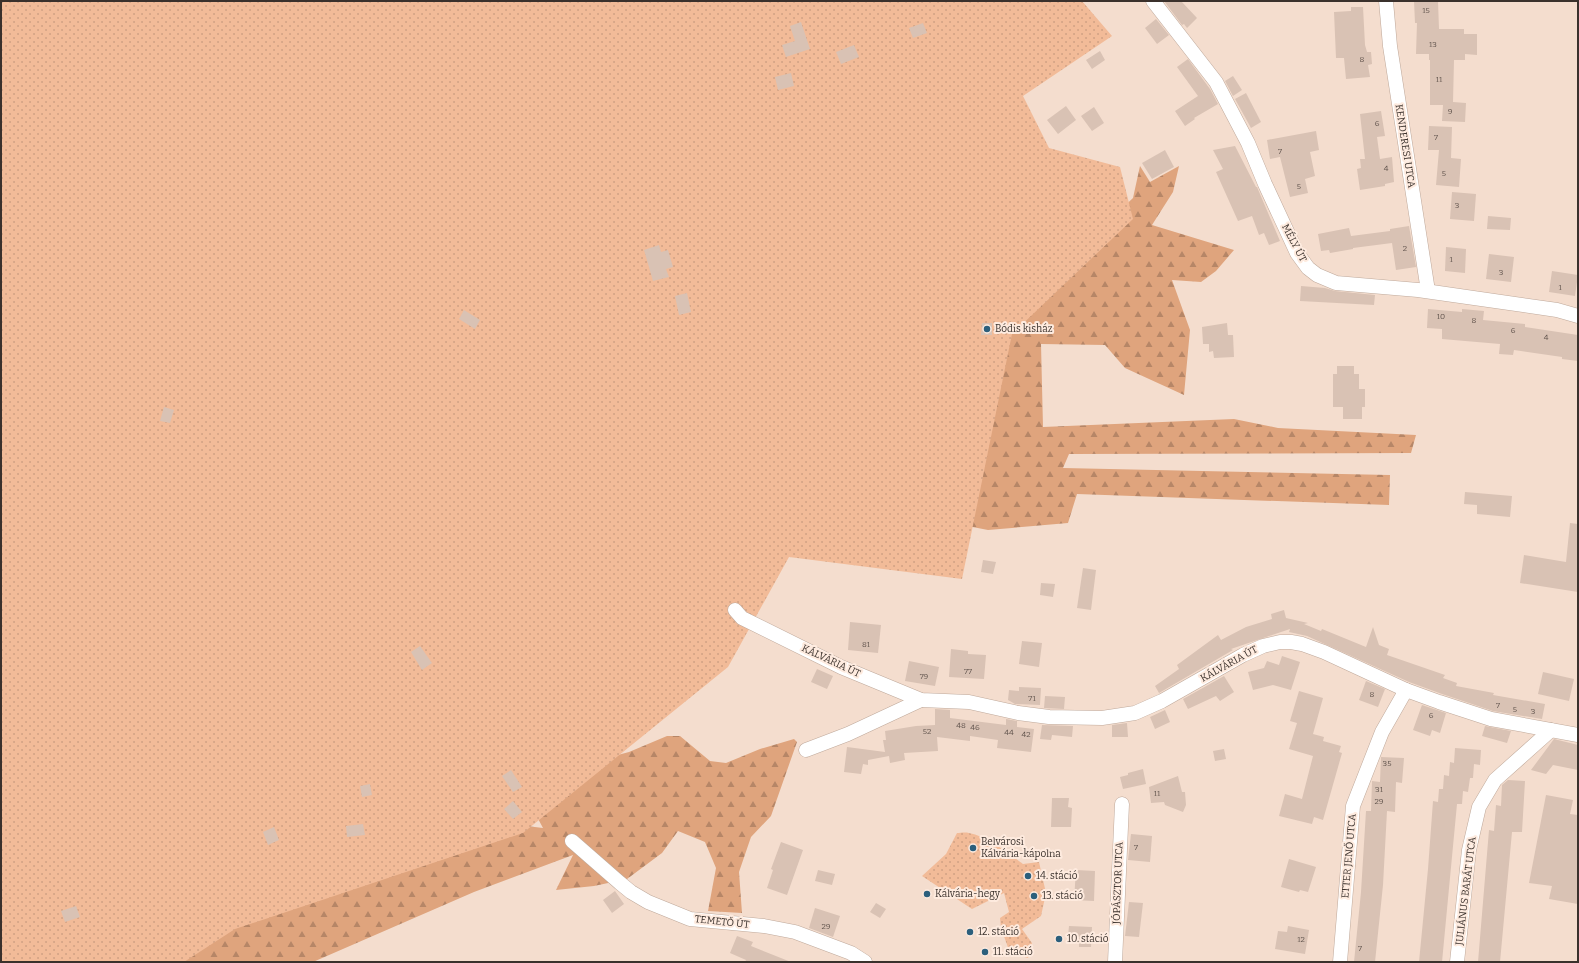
<svg xmlns="http://www.w3.org/2000/svg" width="1579" height="963" viewBox="0 0 1579 963" font-family="Bitter,serif">
	<style>
		.forest { fill: url(#forest-firs) }
		.park { fill: url(#park-dots) }
		.building { fill: #d9c2b4 }
		.lines { fill: none; stroke-linecap: round; stroke-linejoin: round }
		.minor-casing { stroke: #bfa99b; stroke-width: 15 }
		.minor { stroke: #fff; stroke-width: 14 }
		.poi-dot { fill: #2c5f7c; stroke: #feebdf; stroke-width: 1.5 }
		.labels { text-anchor: middle; dominant-baseline: central; stroke-width: 4; stroke-linejoin: round; paint-order: stroke }
		.number-label { font-size: 8px; fill: #62554e }
		.street-label { font-size: 10px; fill: #3a312c; stroke: #feebdf }
		.poi-label { font-size: 10px; fill: #3a312c; stroke: #feebdf; text-anchor: start }
	</style>
	<defs>
		<pattern id="forest-firs" width="22" height="20" patternUnits="userSpaceOnUse"><rect width="22" height="20" fill="#dfa47d"/><path d="M5 1l3.5 6h-7zM16 11l3.5 6h-7z" fill="#b68667"/></pattern>
		<pattern id="park-dots" width="8" height="8" patternUnits="userSpaceOnUse"><rect width="8" height="8" fill="#f2bb98"/><path d="M2 2h.1M6 6h.1" fill="none" stroke="#d0a183" stroke-width="1.8" stroke-linecap="round"/></pattern>
	</defs>
	<rect width="100%" height="100%" fill="#f4ddce"/>
	<!-- forest -->
	<path class="forest" d="M 1,1 L 1116,214 L 1133,198 L 1140,166 L 1150,182 L 1179,166 L 1173,192 L 1152,225 L 1234,250 L 1216,271 L 1201,282 L 1172,280 L 1190,330 L 1184,395 L 1125,368 L 1105,345 L 1041,344 L 1043,427 L 1234,419 L 1278,428 L 1416,435 L 1411,453 L 1069,454 L 1063,468 L 1390,475 L 1389,505 L 1077,494 L 1068,523 L 988,530 L 952,523 L 753,543 L 584,764 L 629,752 L 667,736 L 680,736 L 710,761 L 726,763 L 760,749 L 794,739 L 797,742 L 771,816 L 751,837 L 739,872 L 742,913 L 708,911 L 716,868 L 705,842 L 678,831 L 662,853 L 627,879 L 594,886 L 556,890 L 573,855 L 474,892 L 313,962 L 93,962 L 501,823 L 543,828 L 536,815 L 1,424 Z"/>
	<!-- park -->
	<g class="park">
		<path d="M 1,1 L 1082,1 L 1112,36 L 1023,96 L 1049,148 L 1120,167 L 1133,219 L 1012,334 L 962,579 L 789,557 L 728,667 L 523,833 L 235,929 L 184,962 L 1,962 Z"/>
		<path d="M 957,833 C 960,833 965,832 969,833 C 987,836 1008,853 1023,864 L 1039,862 L 1046,893 L 1041,916 L 1022,929 L 1032,943 L 1028,958 L 1010,953 L 1001,928 L 1000,918 L 1009,912 L 1004,893 L 972,909 L 922,876 L 946,854 Z"/>
	</g>
	<!-- building -->
	<g class="building">
		<path d="M 1164,1 L 1181,1 L 1197,18 L 1187,28 L 1184,24 L 1182,25 Z"/>
		<path d="M 1414,1 L 1438,1 L 1439,29 L 1464,29 L 1464,34 L 1477,34 L 1477,55 L 1465,54 L 1465,60 L 1454,60 L 1453,102 L 1466,103 L 1465,122 L 1442,121 L 1443,105 L 1430,105 L 1430,60 L 1429,60 L 1429,54 L 1416,54 L 1417,23 L 1415,23 Z"/>
		<path d="M 1351,7 L 1363,7 L 1365,45 L 1367,52 L 1371,52 L 1372,64 L 1368,65 L 1370,77 L 1346,79 L 1344,58 L 1336,58 L 1334,12 L 1351,11 Z"/>
		<path d="M 1156,19 L 1169,35 L 1157,44 L 1145,28 Z"/>
		<path d="M 801,22 L 810,49 L 786,57 L 782,45 L 795,41 L 790,26 Z"/>
		<path d="M 923,23 L 927,33 L 913,38 L 909,28 Z"/>
		<path d="M 854,45 L 859,57 L 841,64 L 836,52 Z"/>
		<path d="M 1100,51 L 1105,60 L 1092,69 L 1086,60 Z"/>
		<path d="M 1188,59 L 1210,89 L 1218,104 L 1194,118 L 1195,119 L 1185,126 L 1175,111 L 1198,96 L 1177,67 Z"/>
		<path d="M 791,73 L 794,86 L 778,90 L 775,77 Z"/>
		<path d="M 1233,76 L 1242,90 L 1233,96 L 1225,81 Z"/>
		<path d="M 1246,93 L 1261,122 L 1251,128 L 1235,99 Z"/>
		<path d="M 1066,106 L 1076,120 L 1058,134 L 1047,120 Z"/>
		<path d="M 1094,107 L 1104,123 L 1092,131 L 1081,116 Z"/>
		<path d="M 1381,111 L 1385,136 L 1377,137 L 1380,159 L 1392,157 L 1394,182 L 1385,184 L 1385,186 L 1360,190 L 1357,169 L 1361,168 L 1360,159 L 1365,159 L 1360,114 Z"/>
		<path d="M 1429,126 L 1452,127 L 1451,158 L 1461,159 L 1459,187 L 1436,185 L 1439,150 L 1428,150 Z"/>
		<path d="M 1316,131 L 1319,150 L 1310,152 L 1315,176 L 1305,179 L 1308,193 L 1290,197 L 1280,157 L 1270,159 L 1267,140 Z"/>
		<path d="M 1235,146 L 1256,187 L 1257,187 L 1280,241 L 1269,245 L 1264,233 L 1259,235 L 1252,216 L 1238,221 L 1216,172 L 1223,169 L 1213,150 Z"/>
		<path d="M 1165,150 L 1174,167 L 1152,179 L 1142,163 Z"/>
		<path d="M 1452,192 L 1476,194 L 1474,221 L 1450,219 Z"/>
		<path d="M 1488,216 L 1511,218 L 1510,230 L 1487,229 Z"/>
		<path d="M 1409,226 L 1416,267 L 1396,270 L 1392,243 L 1353,248 L 1353,249 L 1330,253 L 1329,250 L 1321,251 L 1318,234 L 1349,228 L 1351,236 L 1390,231 L 1390,229 Z"/>
		<path d="M 659,245 L 661,252 L 668,250 L 673,267 L 666,269 L 669,277 L 653,281 L 644,250 Z"/>
		<path d="M 1446,247 L 1466,249 L 1465,273 L 1445,271 Z"/>
		<path d="M 1489,254 L 1514,257 L 1511,282 L 1486,279 Z"/>
		<path d="M 1552,271 L 1578,275 L 1575,296 L 1549,292 Z"/>
		<path d="M 1301,286 L 1325,288 L 1335,291 L 1375,295 L 1374,305 L 1300,301 Z"/>
		<path d="M 687,293 L 691,312 L 679,315 L 675,296 Z"/>
		<path d="M 1428,309 L 1462,312 L 1462,309 L 1484,311 L 1483,320 L 1525,324 L 1525,327 L 1578,335 L 1578,361 L 1562,359 L 1562,357 L 1514,350 L 1513,355 L 1499,354 L 1500,344 L 1442,339 L 1442,329 L 1427,328 Z"/>
		<path d="M 464,310 L 480,320 L 475,329 L 459,319 Z"/>
		<path d="M 982,323 L 992,323 L 992,335 L 981,335 Z"/>
		<path d="M 1227,323 L 1228,335 L 1233,335 L 1234,357 L 1214,358 L 1213,351 L 1209,352 L 1209,344 L 1203,344 L 1202,327 Z"/>
		<path d="M 1337,366 L 1354,366 L 1354,374 L 1359,374 L 1359,389 L 1365,389 L 1365,407 L 1362,407 L 1362,419 L 1343,419 L 1343,407 L 1333,407 L 1333,374 L 1337,374 Z"/>
		<path d="M 164,407 L 174,410 L 170,423 L 160,421 Z"/>
		<path d="M 1465,492 L 1512,496 L 1510,517 L 1477,514 L 1477,505 L 1464,504 Z"/>
		<path d="M 1570,523 L 1578,524 L 1578,592 L 1520,583 L 1524,555 L 1566,562 Z"/>
		<path d="M 983,560 L 996,562 L 993,574 L 981,572 Z"/>
		<path d="M 1083,568 L 1096,570 L 1091,610 L 1077,608 Z"/>
		<path d="M 1041,583 L 1055,584 L 1053,597 L 1040,595 Z"/>
		<path d="M 1284,610 L 1286,618 L 1308,623 L 1304,624 L 1321,631 L 1322,629 L 1366,647 L 1373,627 L 1379,645 L 1389,649 L 1387,655 L 1445,675 L 1443,678 L 1457,683 L 1456,686 L 1494,693 L 1493,695 L 1545,704 L 1542,719 L 1493,711 L 1442,694 L 1409,682 L 1307,636 L 1289,632 L 1290,629 L 1231,649 L 1233,650 L 1159,693 L 1155,686 L 1179,669 L 1177,665 L 1218,635 L 1221,640 L 1246,627 L 1272,619 L 1271,614 Z"/>
		<path d="M 850,622 L 881,625 L 878,653 L 848,650 Z"/>
		<path d="M 1022,641 L 1042,643 L 1039,667 L 1019,664 Z"/>
		<path d="M 420,646 L 432,663 L 422,670 L 411,652 Z"/>
		<path d="M 951,649 L 968,651 L 968,654 L 986,655 L 984,679 L 949,677 Z"/>
		<path d="M 1282,656 L 1300,662 L 1291,690 L 1273,685 L 1253,690 L 1248,672 L 1264,668 L 1267,661 L 1279,665 Z"/>
		<path d="M 909,661 L 939,667 L 935,686 L 905,681 Z"/>
		<path d="M 817,669 L 833,676 L 827,689 L 811,682 Z"/>
		<path d="M 1543,672 L 1574,679 L 1569,701 L 1538,694 Z"/>
		<path d="M 1224,676 L 1234,692 L 1220,701 L 1216,696 L 1188,709 L 1183,699 Z"/>
		<path d="M 1366,681 L 1385,689 L 1378,707 L 1359,700 Z"/>
		<path d="M 1019,687 L 1041,688 L 1040,705 L 1015,704 L 1008,700 L 1009,690 L 1019,691 Z"/>
		<path d="M 1299,691 L 1323,698 L 1313,734 L 1324,737 L 1323,741 L 1341,746 L 1339,752 L 1342,753 L 1323,820 L 1314,817 L 1312,824 L 1279,816 L 1285,794 L 1302,799 L 1313,756 L 1289,749 L 1297,723 L 1290,721 Z"/>
		<path d="M 1045,696 L 1065,697 L 1064,709 L 1044,708 Z"/>
		<path d="M 1422,705 L 1446,713 L 1440,733 L 1432,730 L 1430,736 L 1413,730 Z"/>
		<path d="M 935,709 L 950,710 L 950,718 L 1006,725 L 1006,719 L 1017,721 L 1017,727 L 1034,729 L 1031,752 L 997,748 L 998,740 L 970,736 L 970,741 L 937,737 L 938,751 L 904,753 L 905,760 L 890,763 L 889,756 L 868,760 L 868,765 L 863,764 L 861,774 L 844,772 L 847,747 L 885,752 L 883,740 L 886,740 L 885,731 L 916,726 L 935,725 Z"/>
		<path d="M 1165,710 L 1170,722 L 1155,729 L 1150,717 Z"/>
		<path d="M 1127,723 L 1128,737 L 1112,737 L 1112,725 Z"/>
		<path d="M 1042,725 L 1073,726 L 1072,737 L 1052,735 L 1051,740 L 1040,739 Z"/>
		<path d="M 1485,726 L 1511,731 L 1507,743 L 1482,736 Z"/>
		<path d="M 1554,739 L 1578,745 L 1578,770 L 1553,765 L 1546,774 L 1531,770 Z"/>
		<path d="M 1455,748 L 1481,750 L 1480,765 L 1474,764 L 1473,778 L 1470,778 L 1468,792 L 1463,791 L 1462,804 L 1457,804 L 1442,962 L 1419,962 L 1428,869 L 1433,801 L 1438,802 L 1439,789 L 1443,789 L 1444,775 L 1449,776 L 1450,762 L 1454,763 Z"/>
		<path d="M 1224,749 L 1226,759 L 1215,761 L 1213,751 Z"/>
		<path d="M 1381,757 L 1404,758 L 1402,783 L 1396,782 L 1395,812 L 1387,811 L 1383,885 L 1375,962 L 1354,962 L 1361,892 L 1366,811 L 1371,811 L 1372,781 L 1380,782 Z"/>
		<path d="M 1143,769 L 1146,784 L 1123,789 L 1120,777 L 1128,775 L 1128,773 Z"/>
		<path d="M 511,770 L 522,787 L 513,792 L 502,776 Z"/>
		<path d="M 1178,776 L 1182,792 L 1185,792 L 1186,805 L 1183,812 L 1165,805 L 1164,802 L 1151,803 L 1149,787 Z"/>
		<path d="M 1508,780 L 1525,781 L 1522,832 L 1512,832 L 1500,962 L 1478,962 L 1489,830 L 1494,831 L 1496,805 L 1501,806 L 1502,785 Z"/>
		<path d="M 370,784 L 372,795 L 362,797 L 360,786 Z"/>
		<path d="M 1546,795 L 1573,800 L 1570,814 L 1578,815 L 1578,904 L 1549,899 L 1552,886 L 1529,883 Z"/>
		<path d="M 1052,798 L 1069,798 L 1068,807 L 1072,808 L 1071,827 L 1051,827 Z"/>
		<path d="M 513,801 L 522,812 L 513,819 L 504,809 Z"/>
		<path d="M 363,824 L 365,835 L 347,837 L 346,826 Z"/>
		<path d="M 274,827 L 279,840 L 268,845 L 263,832 Z"/>
		<path d="M 1131,834 L 1152,836 L 1150,862 L 1128,860 Z"/>
		<path d="M 781,842 L 803,850 L 787,895 L 767,888 L 773,870 L 771,869 Z"/>
		<path d="M 1289,859 L 1316,867 L 1308,892 L 1300,890 L 1299,892 L 1281,887 Z"/>
		<path d="M 818,870 L 835,874 L 832,885 L 815,881 Z"/>
		<path d="M 1076,870 L 1095,871 L 1094,901 L 1074,900 Z"/>
		<path d="M 615,891 L 624,904 L 612,913 L 603,900 Z"/>
		<path d="M 1129,902 L 1143,903 L 1139,937 L 1125,936 Z"/>
		<path d="M 876,903 L 886,909 L 880,918 L 870,912 Z"/>
		<path d="M 76,906 L 80,917 L 65,922 L 61,911 Z"/>
		<path d="M 815,908 L 840,916 L 833,937 L 809,928 Z"/>
		<path d="M 1069,926 L 1092,927 L 1091,947 L 1079,947 L 1079,937 L 1068,936 Z"/>
		<path d="M 1288,926 L 1309,930 L 1305,954 L 1275,949 L 1278,931 L 1287,932 Z"/>
		<path d="M 737,936 L 753,942 L 751,946 L 791,962 L 745,962 L 746,960 L 730,953 Z"/>
	</g>
	<g class="lines">
		<!-- minor casing -->
		<g class="minor-casing">
			<g id="minor">
				<path d="M 1153,1 L 1216,82 L 1248,143 L 1265,184 L 1297,253 L 1308,268 L 1317,275 L 1336,283 L 1418,290 L 1557,310 L 1578,316"/>
				<path d="M 1386,1 L 1390,46 L 1428,291"/>
				<path d="M 735,610 L 742,618 L 841,667 L 921,700 L 969,702 L 1018,713 L 1049,717 L 1102,718 L 1135,713 L 1162,701 L 1243,655 L 1263,646 L 1280,642 L 1291,642 L 1302,644 L 1324,652 L 1406,690 L 1439,702 L 1491,719 L 1578,735"/>
				<path d="M 806,750 L 848,734 L 921,700"/>
				<path d="M 572,841 L 620,883 L 631,892 L 648,902 L 690,919 L 764,926 L 795,932 L 851,953 L 865,962"/>
				<path d="M 1115,962 L 1122,804"/>
				<path d="M 1340,962 L 1353,806 L 1382,732 L 1406,690"/>
				<path d="M 1457,962 L 1469,850 L 1479,807 L 1495,780 L 1551,730"/>
			</g>
		</g>
		<!-- minor -->
		<use href="#minor" class="minor"/>
	</g>
	<!-- markers -->
	<g class="poi-dot">
		<circle cx="987" cy="329" r="4"/>
		<circle cx="973" cy="848" r="4"/>
		<circle cx="1028" cy="876" r="4"/>
		<circle cx="927" cy="894" r="4"/>
		<circle cx="1034" cy="896" r="4"/>
		<circle cx="970" cy="932" r="4"/>
		<circle cx="1059" cy="939" r="4"/>
		<circle cx="985" cy="952" r="4"/>
	</g>
	<g class="labels">
		<!-- number labels -->
		<g class="number-label">
			<text x="1426" y="10">15</text>
			<text x="1433" y="44">13</text>
			<text x="1362" y="59">8</text>
			<text x="1439" y="79">11</text>
			<text x="1450" y="111">9</text>
			<text x="1377" y="123">6</text>
			<text x="1436" y="137">7</text>
			<text x="1280" y="151">7</text>
			<text x="1386" y="168">4</text>
			<text x="1444" y="173">5</text>
			<text x="1299" y="186">5</text>
			<text x="1457" y="205">3</text>
			<text x="1405" y="248">2</text>
			<text x="1451" y="259">1</text>
			<text x="1501" y="272">3</text>
			<text x="1560" y="287">1</text>
			<text x="1441" y="316">10</text>
			<text x="1474" y="320">8</text>
			<text x="1513" y="330">6</text>
			<text x="1546" y="337">4</text>
			<text x="866" y="644">81</text>
			<text x="968" y="671">77</text>
			<text x="924" y="676">79</text>
			<text x="1372" y="694">8</text>
			<text x="1032" y="698">71</text>
			<text x="1498" y="705">7</text>
			<text x="1515" y="709">5</text>
			<text x="1533" y="711">3</text>
			<text x="1431" y="715">6</text>
			<text x="961" y="725">48</text>
			<text x="975" y="727">46</text>
			<text x="927" y="731">52</text>
			<text x="1009" y="732">44</text>
			<text x="1026" y="734">42</text>
			<text x="1387" y="763">35</text>
			<text x="1379" y="789">31</text>
			<text x="1157" y="793">11</text>
			<text x="1379" y="801">29</text>
			<text x="1136" y="847">7</text>
			<text x="826" y="926">29</text>
			<text x="1301" y="939">12</text>
			<text x="1360" y="948">7</text>
		</g>
		<!-- street labels -->
		<g class="street-label">
			<text transform="translate(1405 146) rotate(81)">KENDERESI UTCA</text>
			<text transform="translate(1294 243) rotate(62)">MÉLY ÚT</text>
			<text transform="translate(831 661) rotate(25)">KÁLVÁRIA ÚT</text>
			<text transform="translate(1229 664) rotate(-29)">KÁLVÁRIA ÚT</text>
			<text transform="translate(1349 856) rotate(-85)">ETTER JENŐ UTCA</text>
			<text transform="translate(1118 883) rotate(-88)">JÓPÁSZTOR UTCA</text>
			<text transform="translate(1466 891) rotate(-83)">JULIÁNUS BARÁT UTCA</text>
			<text transform="translate(722 922) rotate(6)">TEMETŐ ÚT</text>
		</g>
		<!-- poi labels -->
		<g class="poi-label">
			<text x="995" y="329">Bódis kisház</text>
			<text x="981" y="842">Belvárosi<tspan x="981" dy="12">Kálvária-kápolna</tspan></text>
			<text x="1036" y="876">14. stáció</text>
			<text x="935" y="894">Kálvária-hegy</text>
			<text x="1042" y="896">13. stáció</text>
			<text x="978" y="932">12. stáció</text>
			<text x="1067" y="939">10. stáció</text>
			<text x="993" y="952">11. stáció</text>
		</g>
	</g>
	<!-- border -->
	<rect width="1579" height="963" fill="none" stroke="#3a312c" stroke-width="4"/>
</svg>
